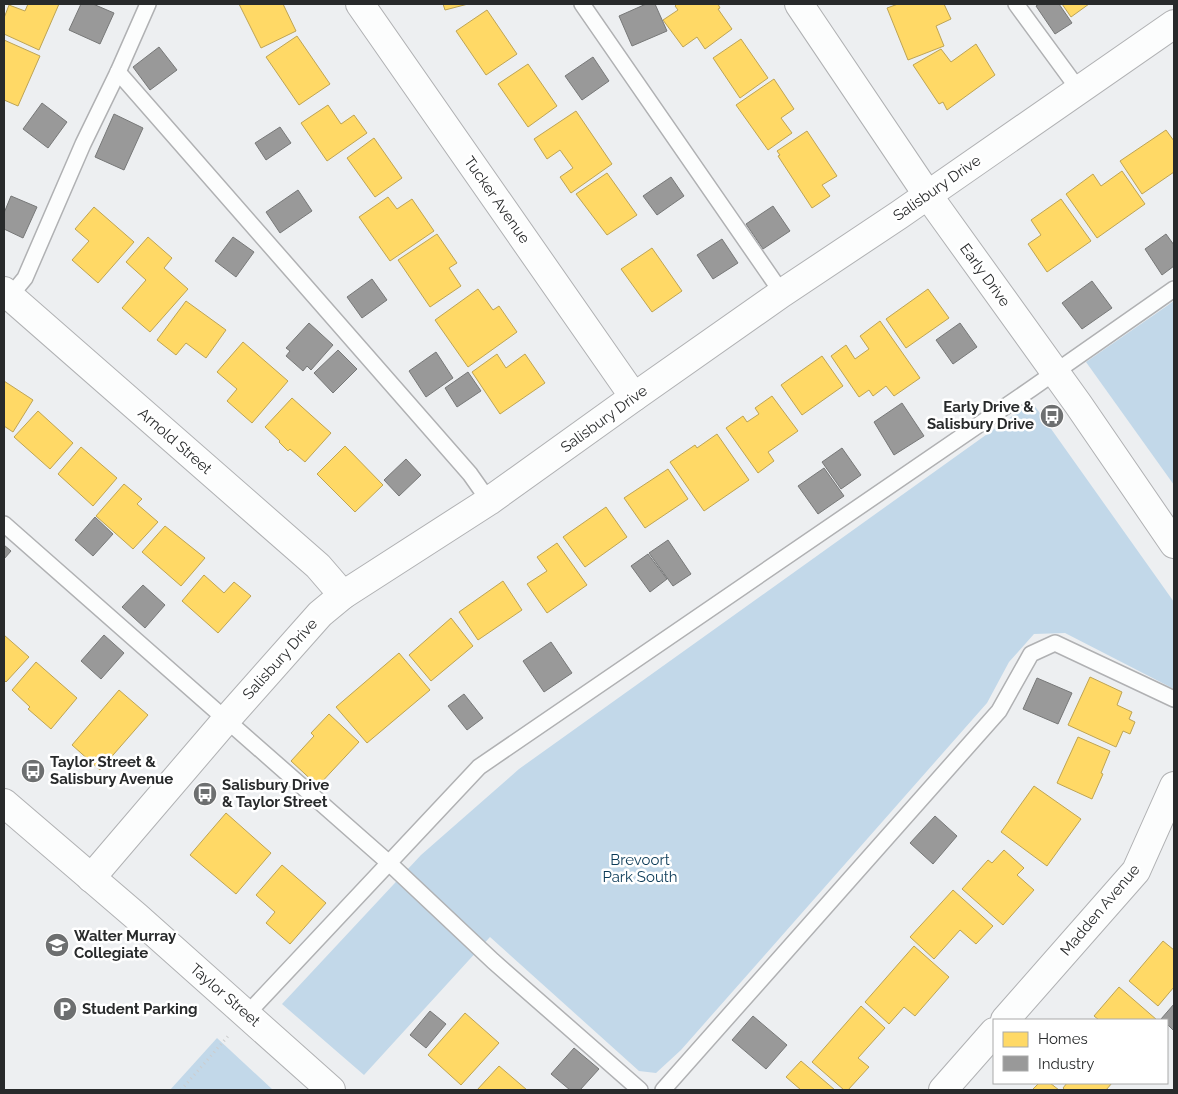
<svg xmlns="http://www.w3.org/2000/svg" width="1178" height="1094" viewBox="0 0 1178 1094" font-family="Raleway,sans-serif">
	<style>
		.green { fill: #c2d8e9 }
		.homes { fill: #ffd966; stroke: #bea454 }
		.industry { fill: #999; stroke: #777878 }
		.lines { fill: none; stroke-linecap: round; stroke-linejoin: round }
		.service-casing { stroke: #b0b1b3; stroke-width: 18 }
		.minor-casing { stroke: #b0b1b3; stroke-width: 30 }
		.secondary-casing { stroke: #b0b1b3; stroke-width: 30 }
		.path { stroke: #cccdce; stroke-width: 3; stroke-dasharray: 1 4; stroke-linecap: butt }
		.service { stroke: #fcfdfd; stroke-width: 15 }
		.minor { stroke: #fcfdfd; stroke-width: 28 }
		.secondary { stroke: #fcfdfd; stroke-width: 28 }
		.labels { text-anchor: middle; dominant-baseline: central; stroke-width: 5; stroke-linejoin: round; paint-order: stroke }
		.street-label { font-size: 15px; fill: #282a2b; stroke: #fff }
		.poi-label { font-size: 15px; font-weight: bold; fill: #282a2b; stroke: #fff; text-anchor: start }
		.park-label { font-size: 15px; fill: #0c3b58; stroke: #fff }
	</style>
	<rect width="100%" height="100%" fill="#edeff1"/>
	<!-- green -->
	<g class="green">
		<path d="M 1174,301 L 1174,485 L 1086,362 Z"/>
		<path d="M 1032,402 L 1174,602 L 1174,689 L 1065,633 L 1034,634 L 1009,662 L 987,703 L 681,1050 L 656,1073 L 639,1071 L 490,937 L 364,1075 L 282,1004 L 421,855 L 519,769 Z"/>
		<path d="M 217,1038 L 273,1090 L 170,1090 Z"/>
	</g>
	<!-- homes -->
	<g class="homes">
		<path d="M 28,4 L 59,4 L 39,50 L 4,34 L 4,18 L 9,5 L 25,11 Z"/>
		<path d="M 239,4 L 283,4 L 296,31 L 261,48 Z"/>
		<path d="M 443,4 L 468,4 L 445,10 Z"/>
		<path d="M 677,4 L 718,4 L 720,8 L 718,9 L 732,29 L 705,49 L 697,37 L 683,47 L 663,20 L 678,10 L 675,6 Z"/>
		<path d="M 898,4 L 944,4 L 951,19 L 936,26 L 944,46 L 908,60 L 887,8 Z"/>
		<path d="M 1062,4 L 1089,4 L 1071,17 Z"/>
		<path d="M 487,10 L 517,54 L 486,75 L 456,31 Z"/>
		<path d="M 297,36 L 330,84 L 299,105 L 266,57 Z"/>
		<path d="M 741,39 L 768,78 L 740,98 L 713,58 Z"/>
		<path d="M 4,40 L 40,56 L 18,106 L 4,100 Z"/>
		<path d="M 976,44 L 995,75 L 947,110 L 943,102 L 939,104 L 913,65 L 941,49 L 951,62 Z"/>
		<path d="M 528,64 L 557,106 L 528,127 L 498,84 Z"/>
		<path d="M 774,79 L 794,109 L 781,118 L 792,133 L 768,150 L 736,105 Z"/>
		<path d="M 328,105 L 341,124 L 354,115 L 367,133 L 327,161 L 301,123 Z"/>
		<path d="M 576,111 L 612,164 L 571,193 L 560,177 L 573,168 L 560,150 L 547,159 L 534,139 Z"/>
		<path d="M 1166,130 L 1174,141 L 1174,172 L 1142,194 L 1120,161 Z"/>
		<path d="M 807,131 L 837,176 L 822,185 L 830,196 L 812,208 L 778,156 L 780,155 L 777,151 Z"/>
		<path d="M 374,138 L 402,178 L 375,197 L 347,158 Z"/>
		<path d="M 1122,171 L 1145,204 L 1097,238 L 1066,194 L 1093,174 L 1101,186 Z"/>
		<path d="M 607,173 L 637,215 L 607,235 L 576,194 Z"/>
		<path d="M 388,197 L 397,209 L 412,199 L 434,231 L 390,261 L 359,217 Z"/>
		<path d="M 1061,199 L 1091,241 L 1047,272 L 1028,244 L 1041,235 L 1031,220 Z"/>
		<path d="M 94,207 L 134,242 L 98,283 L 72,260 L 89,241 L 75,229 Z"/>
		<path d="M 437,234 L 457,263 L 449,268 L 461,286 L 430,307 L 398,260 Z"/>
		<path d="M 148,237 L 172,258 L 164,268 L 188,289 L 150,332 L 122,308 L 146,280 L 126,262 Z"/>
		<path d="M 652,248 L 682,291 L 652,312 L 621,269 Z"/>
		<path d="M 478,289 L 493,310 L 499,306 L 517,332 L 468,367 L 435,320 Z"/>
		<path d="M 928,289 L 949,318 L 906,348 L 886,319 Z"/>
		<path d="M 186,301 L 226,330 L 206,358 L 186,343 L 176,355 L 157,340 Z"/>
		<path d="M 880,321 L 920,378 L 894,396 L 886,386 L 873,396 L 869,390 L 859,397 L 831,356 L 846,345 L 855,359 L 869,349 L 860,336 Z"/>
		<path d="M 243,342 L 288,381 L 252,423 L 227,401 L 237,389 L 217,372 Z"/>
		<path d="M 497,354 L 506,368 L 525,354 L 545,383 L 500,414 L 472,372 Z"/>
		<path d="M 822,356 L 843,386 L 802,415 L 781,385 Z"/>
		<path d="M 4,381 L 33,400 L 13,432 L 4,426 Z"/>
		<path d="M 772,396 L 798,431 L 768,452 L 774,461 L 758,473 L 726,428 L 743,416 L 747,422 L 759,414 L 755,408 Z"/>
		<path d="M 292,398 L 331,433 L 305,462 L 290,449 L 288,451 L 279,442 L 280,441 L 265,427 Z"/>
		<path d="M 38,411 L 73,443 L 50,469 L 14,437 Z"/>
		<path d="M 717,434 L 749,480 L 704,511 L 670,462 L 695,445 L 697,448 Z"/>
		<path d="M 345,446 L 383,485 L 355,512 L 317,474 Z"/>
		<path d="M 81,447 L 117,478 L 93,506 L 58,474 Z"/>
		<path d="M 668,469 L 688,499 L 645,528 L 624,498 Z"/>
		<path d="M 124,484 L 142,499 L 137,504 L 158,522 L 133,549 L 96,516 Z"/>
		<path d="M 606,507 L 627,537 L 585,567 L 563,537 Z"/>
		<path d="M 165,526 L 205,558 L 181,586 L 142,552 Z"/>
		<path d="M 557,543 L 587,585 L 547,613 L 527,584 L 547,571 L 537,557 Z"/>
		<path d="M 204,575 L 224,593 L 234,582 L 251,596 L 218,633 L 182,601 Z"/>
		<path d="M 503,581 L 522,610 L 478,640 L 459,612 Z"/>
		<path d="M 451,618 L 473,646 L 431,681 L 409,655 Z"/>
		<path d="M 4,635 L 29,657 L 6,682 L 4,680 Z"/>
		<path d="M 399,653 L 430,690 L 367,743 L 336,707 Z"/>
		<path d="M 36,662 L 77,698 L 51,729 L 28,709 L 30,707 L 12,690 Z"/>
		<path d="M 1090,677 L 1122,692 L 1117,705 L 1132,712 L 1129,719 L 1135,722 L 1130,734 L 1123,731 L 1116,747 L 1068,725 Z"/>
		<path d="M 119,690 L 148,715 L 100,770 L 72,745 Z"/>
		<path d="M 329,714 L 359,742 L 318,786 L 291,761 L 314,736 L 311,733 Z"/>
		<path d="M 1078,737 L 1110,751 L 1101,773 L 1103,774 L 1092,799 L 1057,783 Z"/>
		<path d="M 1034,786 L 1081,819 L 1047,866 L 1001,832 Z"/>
		<path d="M 226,813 L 271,853 L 236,894 L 190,855 Z"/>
		<path d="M 1004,850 L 1024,868 L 1017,875 L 1034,890 L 1003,925 L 962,889 L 988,860 L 992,863 Z"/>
		<path d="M 282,865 L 326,903 L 290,944 L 266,923 L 275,912 L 256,895 Z"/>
		<path d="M 953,890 L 993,926 L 976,944 L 960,930 L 934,959 L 910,937 Z"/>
		<path d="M 1163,941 L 1174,950 L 1174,987 L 1158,1006 L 1129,981 Z"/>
		<path d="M 914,946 L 949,977 L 915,1016 L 904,1007 L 889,1024 L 865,1002 Z"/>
		<path d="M 1119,987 L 1157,1020 L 1099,1020 L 1094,1016 Z"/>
		<path d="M 861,1006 L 885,1028 L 858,1058 L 869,1067 L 848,1090 L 844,1090 L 812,1062 Z"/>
		<path d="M 465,1013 L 499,1043 L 461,1085 L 428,1055 Z"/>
		<path d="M 801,1061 L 835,1090 L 801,1090 L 786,1077 Z"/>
		<path d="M 499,1066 L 527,1090 L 477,1090 Z"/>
		<path d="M 1039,1083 L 1050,1083 L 1059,1090 L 1032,1090 Z"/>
		<path d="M 1067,1083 L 1112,1083 L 1106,1090 L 1065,1090 L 1063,1088 Z"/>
	</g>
	<!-- industry -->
	<g class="industry">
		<path d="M 81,4 L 93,4 L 114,13 L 100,44 L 69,30 Z"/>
		<path d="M 646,4 L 655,4 L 667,31 L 632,46 L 619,16 Z"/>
		<path d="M 1039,4 L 1059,4 L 1072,23 L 1055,34 L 1036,6 Z"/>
		<path d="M 159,47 L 177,70 L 150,90 L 133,67 Z"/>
		<path d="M 593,57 L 609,81 L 582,100 L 565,76 Z"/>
		<path d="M 42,103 L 67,122 L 48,148 L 23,129 Z"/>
		<path d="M 114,114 L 143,128 L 124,170 L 95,157 Z"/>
		<path d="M 280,127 L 291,143 L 266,160 L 255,143 Z"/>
		<path d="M 671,177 L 684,196 L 657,215 L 643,196 Z"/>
		<path d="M 298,190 L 312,211 L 280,233 L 266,212 Z"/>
		<path d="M 11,196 L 37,207 L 23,238 L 4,229 L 4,213 Z"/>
		<path d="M 773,206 L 790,231 L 763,249 L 746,224 Z"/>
		<path d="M 1166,234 L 1174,245 L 1174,266 L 1162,275 L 1145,249 Z"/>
		<path d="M 233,237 L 254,252 L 236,277 L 215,261 Z"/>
		<path d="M 722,239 L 738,263 L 713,279 L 697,255 Z"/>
		<path d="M 372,279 L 387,300 L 362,318 L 347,297 Z"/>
		<path d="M 1092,281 L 1112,308 L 1082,329 L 1062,303 Z"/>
		<path d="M 309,323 L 333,345 L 311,370 L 307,366 L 303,371 L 286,356 L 290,351 L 286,348 Z"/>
		<path d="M 960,323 L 977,347 L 953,364 L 936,340 Z"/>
		<path d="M 338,350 L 357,369 L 333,393 L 314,373 Z"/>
		<path d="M 436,352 L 453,378 L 426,397 L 409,371 Z"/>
		<path d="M 468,372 L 481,391 L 457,407 L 445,388 Z"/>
		<path d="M 902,403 L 924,436 L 894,455 L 874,422 Z"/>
		<path d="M 842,448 L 861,475 L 841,489 L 822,462 Z"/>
		<path d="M 406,459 L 421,475 L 399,496 L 384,480 Z"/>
		<path d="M 824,468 L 844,496 L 818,514 L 798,486 Z"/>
		<path d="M 95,517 L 113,534 L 93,556 L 75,540 Z"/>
		<path d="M 668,540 L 691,574 L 673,586 L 649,553 Z"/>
		<path d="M 4,545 L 11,551 L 4,559 Z"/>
		<path d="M 648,554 L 667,579 L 650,592 L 631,566 Z"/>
		<path d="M 143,585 L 165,605 L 145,628 L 122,607 Z"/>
		<path d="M 104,635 L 124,653 L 101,679 L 81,661 Z"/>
		<path d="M 551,642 L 572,673 L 544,692 L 523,661 Z"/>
		<path d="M 1037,678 L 1072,693 L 1058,724 L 1023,709 Z"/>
		<path d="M 464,694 L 483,718 L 467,730 L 448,706 Z"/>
		<path d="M 935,816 L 957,836 L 933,864 L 910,843 Z"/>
		<path d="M 1174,1004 L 1174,1031 L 1167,1024 L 1167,1020 L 1161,1019 Z"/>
		<path d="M 430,1011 L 446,1024 L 426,1048 L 410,1035 Z"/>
		<path d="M 753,1016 L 787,1045 L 766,1069 L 732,1040 Z"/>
		<path d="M 574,1048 L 599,1069 L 580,1090 L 570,1090 L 551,1074 Z"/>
	</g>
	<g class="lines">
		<!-- service casing -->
		<g class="service-casing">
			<g id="service">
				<path d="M 582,4 L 782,293"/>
				<path d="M 1016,4 L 1079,90"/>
				<path d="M 118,72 L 470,474 L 489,501"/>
				<path d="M 6,301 L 25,278 L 83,144 L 118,72 L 148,4"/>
				<path d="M 4,524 L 389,863 L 493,961 L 640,1090"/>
				<path d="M 247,1014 L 479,767 L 1031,389 L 1174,289"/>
				<path d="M 663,1090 L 999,711 L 1031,654 L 1055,643 L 1174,699"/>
			</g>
		</g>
		<!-- minor casing -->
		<g class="minor-casing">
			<g id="minor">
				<path d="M 360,4 L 634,397"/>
				<path d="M 799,4 L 927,194 L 1078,404 L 1174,544"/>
				<path d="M 4,291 L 318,566 L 343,595"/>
				<path d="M 91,878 L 226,720 L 320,614 L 343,595 L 489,501 L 634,397 L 782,293 L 899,215 L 1174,24"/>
				<path d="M 1005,1020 L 1136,871 L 1174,786"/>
				<path d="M 943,1090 L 994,1032"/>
			</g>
		</g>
		<!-- secondary casing -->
		<g class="secondary-casing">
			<path id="secondary" d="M 4,803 L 137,917 L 331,1090"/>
		</g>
		<!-- path -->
		<path class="path" d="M 181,1090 L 230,1034"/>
		<!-- service -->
		<use href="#service" class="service"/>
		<!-- minor -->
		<use href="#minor" class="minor"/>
		<!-- secondary -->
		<use href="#secondary" class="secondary"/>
	</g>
	<!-- icons -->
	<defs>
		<g id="bus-disc" transform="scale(1.25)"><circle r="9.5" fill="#6d6f70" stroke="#fff"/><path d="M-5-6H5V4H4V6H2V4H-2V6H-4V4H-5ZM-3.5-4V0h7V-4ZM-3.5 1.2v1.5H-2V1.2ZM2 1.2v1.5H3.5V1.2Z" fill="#fff"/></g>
		<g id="school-disc" transform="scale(1.25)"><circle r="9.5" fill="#6d6f70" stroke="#fff"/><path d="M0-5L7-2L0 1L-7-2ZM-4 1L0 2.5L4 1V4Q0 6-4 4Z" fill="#fff"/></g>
		<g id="parking-disc" transform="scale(1.25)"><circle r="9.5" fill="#6d6f70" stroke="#fff"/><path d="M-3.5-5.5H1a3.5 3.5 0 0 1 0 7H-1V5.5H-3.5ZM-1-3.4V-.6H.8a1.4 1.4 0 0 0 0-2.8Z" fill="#fff"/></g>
	</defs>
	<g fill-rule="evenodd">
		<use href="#bus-disc" x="1052" y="416"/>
		<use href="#bus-disc" x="33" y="771"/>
		<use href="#bus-disc" x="205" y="794"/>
		<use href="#school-disc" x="57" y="945"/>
		<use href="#parking-disc" x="65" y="1009"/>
	</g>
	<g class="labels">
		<!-- street labels -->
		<g class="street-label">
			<text transform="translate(937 188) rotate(-35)">Salisbury Drive</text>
			<text transform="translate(497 200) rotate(55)">Tucker Avenue</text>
			<text transform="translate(985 275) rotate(54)">Early Drive</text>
			<text transform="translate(604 419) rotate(-36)">Salisbury Drive</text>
			<text transform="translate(175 441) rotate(41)">Arnold Street</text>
			<text transform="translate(280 659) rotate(-48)">Salisbury Drive</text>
			<text transform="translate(1100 910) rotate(-50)">Madden Avenue</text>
			<text transform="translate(225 995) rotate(41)">Taylor Street</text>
		</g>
		<!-- poi labels -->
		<g class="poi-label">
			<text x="1034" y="407" text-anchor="end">Early Drive &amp;<tspan x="1034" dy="17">Salisbury Drive</tspan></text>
			<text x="50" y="762">Taylor Street &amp;<tspan x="50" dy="17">Salisbury Avenue</tspan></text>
			<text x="222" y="785">Salisbury Drive<tspan x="222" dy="17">&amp; Taylor Street</tspan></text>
			<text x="74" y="936">Walter Murray<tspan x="74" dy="17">Collegiate</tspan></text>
			<text x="82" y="1009">Student Parking</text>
		</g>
		<!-- park labels -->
		<g class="park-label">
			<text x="640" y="860">Brevoort<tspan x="640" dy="17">Park South</tspan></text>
		</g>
	</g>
	<!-- border -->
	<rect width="1178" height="1094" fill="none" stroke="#282a2b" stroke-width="10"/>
	<!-- legend -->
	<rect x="993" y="1019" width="175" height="65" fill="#ffffff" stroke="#a9aaaa"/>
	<rect x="1003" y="1032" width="25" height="15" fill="#ffd966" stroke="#a9aaaa"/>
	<text x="1038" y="1044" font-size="15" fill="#282a2b">Homes</text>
	<rect x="1003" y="1056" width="25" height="15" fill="#999999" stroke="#a9aaaa"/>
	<text x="1038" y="1069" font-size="15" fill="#282a2b">Industry</text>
</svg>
